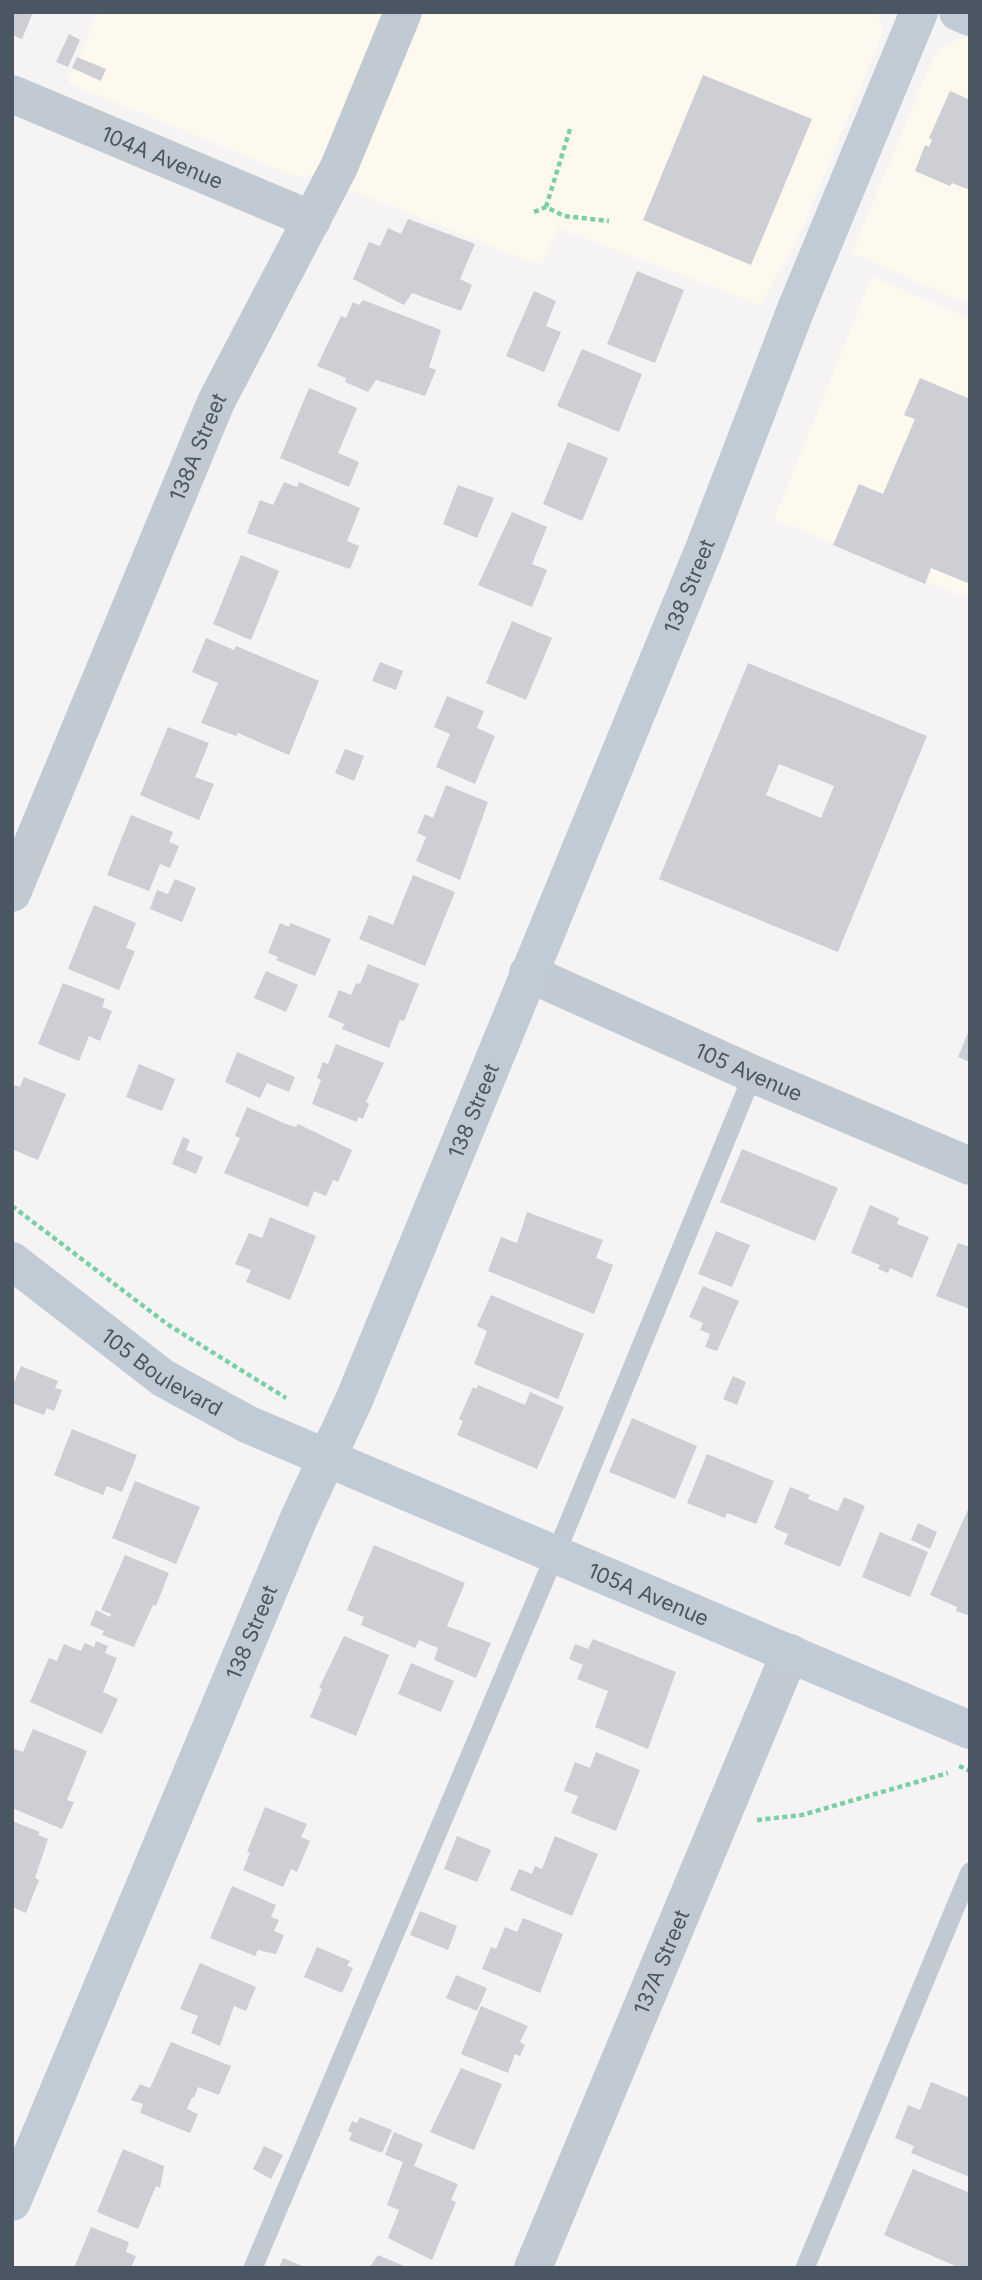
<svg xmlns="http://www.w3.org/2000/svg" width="982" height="2280" viewBox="0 0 982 2280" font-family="Inter,sans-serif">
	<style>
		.commercial { fill: #fdf9ef }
		.building { fill: #cdcfd5; fill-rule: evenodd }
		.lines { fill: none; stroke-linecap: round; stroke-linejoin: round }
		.path { stroke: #7ad0a6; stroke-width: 4.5; stroke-dasharray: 5 3.5; stroke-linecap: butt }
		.lane { stroke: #c1cad2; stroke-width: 19 }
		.street { stroke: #c1cad2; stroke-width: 38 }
		.secondary { stroke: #c1cbd6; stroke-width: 38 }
		.labels { text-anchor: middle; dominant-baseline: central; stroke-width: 6; stroke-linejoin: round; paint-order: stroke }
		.street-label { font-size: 21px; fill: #4a5661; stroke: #fff }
	</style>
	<rect width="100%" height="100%" fill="#f5f3f3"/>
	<!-- commercial -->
	<g class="commercial">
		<path d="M 98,12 L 385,12 L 319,170 L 305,178 L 292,175 L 68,83 Z"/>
		<path d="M 419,12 L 878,12 L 882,29 L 881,37 L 805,222 L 761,305 L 558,228 L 541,266 L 346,188 Z"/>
		<path d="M 960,39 L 970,39 L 970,305 L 852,253 L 932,60 L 941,47 Z"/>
		<path d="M 872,276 L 970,319 L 970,599 L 774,519 Z"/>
	</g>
	<!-- building -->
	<g class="building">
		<path d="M 12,12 L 33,12 L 22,39 L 12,35 Z"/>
		<path d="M 69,34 L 80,40 L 68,67 L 56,62 Z"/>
		<path d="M 77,57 L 106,69 L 101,81 L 72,68 Z"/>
		<path d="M 703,75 L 812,119 L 751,265 L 643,220 Z"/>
		<path d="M 950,91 L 970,100 L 970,190 L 952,183 L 950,186 L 915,171 L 925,145 L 929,147 L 932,140 L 929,138 Z"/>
		<path d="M 408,219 L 475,244 L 460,279 L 472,285 L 461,311 L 412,293 L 404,305 L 353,279 L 369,242 L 380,246 L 388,228 L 401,234 Z"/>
		<path d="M 637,271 L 684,290 L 655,363 L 607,344 Z"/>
		<path d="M 534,291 L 556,301 L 546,326 L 561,332 L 544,372 L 506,356 Z"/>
		<path d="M 363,300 L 441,330 L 429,367 L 436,370 L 425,396 L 376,380 L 368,392 L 345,382 L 346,378 L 317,366 L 341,316 L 346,318 L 353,302 L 359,305 Z"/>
		<path d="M 582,349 L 642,374 L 619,432 L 557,406 Z"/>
		<path d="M 920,378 L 970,399 L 970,584 L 931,568 L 925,584 L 833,545 L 859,484 L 883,494 L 915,419 L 904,415 Z"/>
		<path d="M 309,388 L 357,408 L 338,453 L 359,462 L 349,487 L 280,458 Z"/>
		<path d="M 568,442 L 608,458 L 582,521 L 543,504 Z"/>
		<path d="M 284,482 L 297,487 L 299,482 L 360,508 L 347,541 L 359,546 L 350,569 L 247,533 L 260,500 L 273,505 Z"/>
		<path d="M 458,485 L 494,498 L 477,538 L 443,524 Z"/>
		<path d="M 512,512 L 547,527 L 532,564 L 547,570 L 532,607 L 478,585 Z"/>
		<path d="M 241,555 L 279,571 L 251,640 L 213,624 Z"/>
		<path d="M 512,621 L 552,638 L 526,700 L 486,683 Z"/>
		<path d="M 206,638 L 234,650 L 236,646 L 319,681 L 289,755 L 238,733 L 236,736 L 201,723 L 218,683 L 192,672 Z"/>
		<path d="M 380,662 L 403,671 L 396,690 L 372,681 Z"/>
		<path d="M 748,663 L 927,736 L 838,952 L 659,879 ZM 779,764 L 834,786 L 821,818 L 766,795 Z"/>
		<path d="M 447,696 L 484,711 L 477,728 L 495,736 L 475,784 L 436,767 L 450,734 L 434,727 Z"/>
		<path d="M 168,727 L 209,743 L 195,777 L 214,784 L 199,820 L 140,795 Z"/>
		<path d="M 345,749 L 364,756 L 354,781 L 335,773 Z"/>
		<path d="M 446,785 L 488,802 L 460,880 L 416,861 L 426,837 L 417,833 L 425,814 L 433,818 Z"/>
		<path d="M 131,815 L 173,832 L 169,842 L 179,846 L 170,868 L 160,864 L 149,891 L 107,875 Z"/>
		<path d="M 413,875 L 455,892 L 425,966 L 359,939 L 369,915 L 393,925 Z"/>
		<path d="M 175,879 L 196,888 L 182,922 L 150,909 L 157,890 L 168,894 Z"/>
		<path d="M 94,905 L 136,923 L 126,948 L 135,951 L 119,990 L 68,969 Z"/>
		<path d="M 280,923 L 289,927 L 290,923 L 331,939 L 315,976 L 276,960 L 278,957 L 268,953 Z"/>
		<path d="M 368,964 L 419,984 L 404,1021 L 400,1020 L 389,1048 L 342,1029 L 344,1024 L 328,1017 L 339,990 L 351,995 L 356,983 L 360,984 Z"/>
		<path d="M 266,971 L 298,985 L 286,1012 L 254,998 Z"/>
		<path d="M 63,983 L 105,999 L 102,1007 L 112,1011 L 100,1041 L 89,1036 L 79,1061 L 38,1044 Z"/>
		<path d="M 970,1028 L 970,1062 L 958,1057 Z"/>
		<path d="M 336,1044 L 384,1063 L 366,1102 L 369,1104 L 363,1119 L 358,1117 L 357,1122 L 312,1104 L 321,1080 L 317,1078 L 323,1062 L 328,1064 Z"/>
		<path d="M 237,1052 L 295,1077 L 289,1092 L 267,1083 L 260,1098 L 225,1082 Z"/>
		<path d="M 139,1064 L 175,1079 L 162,1111 L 126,1097 Z"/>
		<path d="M 24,1077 L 66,1094 L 38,1160 L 12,1149 L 12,1089 L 14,1085 L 20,1087 Z"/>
		<path d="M 247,1107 L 286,1124 L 296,1127 L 298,1124 L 352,1150 L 338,1182 L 333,1180 L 326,1196 L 314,1191 L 308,1207 L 224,1173 L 240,1138 L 235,1136 Z"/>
		<path d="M 183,1137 L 190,1140 L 186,1150 L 203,1157 L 196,1174 L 172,1164 Z"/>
		<path d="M 742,1149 L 838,1188 L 815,1241 L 720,1202 Z"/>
		<path d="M 870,1205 L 899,1218 L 897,1224 L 929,1237 L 912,1278 L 890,1268 L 888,1273 L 878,1269 L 880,1265 L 851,1253 Z"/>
		<path d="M 527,1212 L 603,1240 L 596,1258 L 613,1265 L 594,1314 L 488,1271 L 501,1237 L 517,1243 Z"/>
		<path d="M 270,1217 L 316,1236 L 290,1300 L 246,1282 L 251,1270 L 235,1264 L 249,1233 L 262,1238 Z"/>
		<path d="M 716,1231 L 750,1245 L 732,1287 L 698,1274 Z"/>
		<path d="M 958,1243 L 970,1247 L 970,1309 L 936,1296 Z"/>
		<path d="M 703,1286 L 739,1301 L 717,1351 L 705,1347 L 710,1334 L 700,1330 L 703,1323 L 689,1317 Z"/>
		<path d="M 491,1295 L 584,1334 L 558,1399 L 474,1364 L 487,1331 L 477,1326 Z"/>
		<path d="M 21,1366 L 58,1381 L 55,1388 L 62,1390 L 54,1411 L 47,1408 L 44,1415 L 12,1403 L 12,1387 Z"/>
		<path d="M 733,1376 L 746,1382 L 737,1405 L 723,1399 Z"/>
		<path d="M 478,1385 L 525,1405 L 530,1392 L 564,1407 L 537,1469 L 457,1435 L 463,1421 L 459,1419 L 473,1387 L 477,1389 Z"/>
		<path d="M 632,1418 L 697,1446 L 675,1499 L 609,1472 Z"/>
		<path d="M 72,1429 L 137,1455 L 122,1492 L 107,1486 L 103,1495 L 54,1475 Z"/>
		<path d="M 707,1454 L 774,1481 L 756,1524 L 727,1513 L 725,1518 L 687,1503 Z"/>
		<path d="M 135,1481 L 200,1507 L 176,1564 L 112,1538 Z"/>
		<path d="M 790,1487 L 810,1495 L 808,1499 L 838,1511 L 844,1497 L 865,1506 L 840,1567 L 784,1544 L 788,1534 L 774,1528 Z"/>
		<path d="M 970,1505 L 970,1616 L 956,1611 L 957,1607 L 930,1595 Z"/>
		<path d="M 918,1523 L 937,1532 L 930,1549 L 911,1540 Z"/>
		<path d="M 880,1532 L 928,1552 L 910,1597 L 862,1577 Z"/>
		<path d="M 374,1545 L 465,1583 L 447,1626 L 491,1643 L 476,1678 L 434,1660 L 438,1648 L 419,1640 L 415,1648 L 361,1625 L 364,1617 L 347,1610 Z"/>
		<path d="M 125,1555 L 169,1573 L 156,1606 L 153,1605 L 134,1647 L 102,1635 L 104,1631 L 90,1625 L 96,1610 L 110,1617 L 111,1614 L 101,1610 Z"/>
		<path d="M 344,1636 L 389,1655 L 356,1736 L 310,1717 L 322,1689 L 319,1688 Z"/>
		<path d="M 593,1639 L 676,1672 L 648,1749 L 595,1727 L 608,1691 L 577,1679 L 583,1665 L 569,1659 L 575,1644 L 588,1649 Z"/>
		<path d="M 96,1641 L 108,1646 L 105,1653 L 117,1658 L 103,1692 L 118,1699 L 102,1734 L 30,1702 L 49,1658 L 57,1661 L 64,1644 L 81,1651 L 85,1643 L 94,1647 Z"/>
		<path d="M 411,1663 L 454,1681 L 441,1712 L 398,1694 Z"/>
		<path d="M 33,1729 L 87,1751 L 67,1800 L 74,1802 L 62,1829 L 12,1808 L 12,1748 L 23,1752 Z"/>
		<path d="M 596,1752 L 640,1770 L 616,1831 L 571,1813 L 578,1796 L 564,1791 L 575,1762 L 590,1768 Z"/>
		<path d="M 265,1807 L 307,1824 L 301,1837 L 310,1841 L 297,1872 L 291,1869 L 283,1887 L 243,1870 L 250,1853 L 247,1852 Z"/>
		<path d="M 12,1821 L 40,1832 L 38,1835 L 48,1839 L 35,1878 L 39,1880 L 26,1913 L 12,1907 Z"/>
		<path d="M 457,1836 L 491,1850 L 477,1882 L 444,1869 Z"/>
		<path d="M 555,1836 L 598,1854 L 572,1916 L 510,1890 L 519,1869 L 532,1874 L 535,1866 L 542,1869 Z"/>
		<path d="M 232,1886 L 276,1905 L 271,1917 L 279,1920 L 274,1931 L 284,1935 L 276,1954 L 258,1950 L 255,1956 L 210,1938 Z"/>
		<path d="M 420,1911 L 457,1926 L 448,1950 L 410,1935 Z"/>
		<path d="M 523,1918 L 563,1934 L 540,1993 L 482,1969 L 491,1947 L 496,1949 L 505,1927 L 517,1932 Z"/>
		<path d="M 317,1947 L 350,1961 L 347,1966 L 353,1968 L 342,1993 L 304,1977 Z"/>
		<path d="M 200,1963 L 256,1987 L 246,2011 L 234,2006 L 220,2046 L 191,2033 L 198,2016 L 180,2009 Z"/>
		<path d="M 456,1975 L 487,1988 L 477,2011 L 446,1998 Z"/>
		<path d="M 481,2006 L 528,2026 L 520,2042 L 525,2045 L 520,2056 L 515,2054 L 508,2073 L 461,2054 Z"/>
		<path d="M 171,2042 L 231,2066 L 219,2095 L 198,2087 L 194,2098 L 192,2097 L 187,2109 L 198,2114 L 190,2133 L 140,2113 L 143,2104 L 131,2100 L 140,2084 L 150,2088 Z"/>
		<path d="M 461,2068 L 502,2084 L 474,2150 L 430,2132 Z"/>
		<path d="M 931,2082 L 970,2098 L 970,2177 L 911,2153 L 914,2146 L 895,2138 L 908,2105 L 920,2110 Z"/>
		<path d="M 360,2117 L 392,2130 L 382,2153 L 349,2140 L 352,2133 L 348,2131 L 352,2121 L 357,2123 Z"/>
		<path d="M 394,2132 L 423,2144 L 414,2166 L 458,2184 L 451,2200 L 456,2202 L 432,2260 L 388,2238 L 399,2210 L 387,2205 L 403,2162 L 385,2155 Z"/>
		<path d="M 264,2146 L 283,2155 L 271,2179 L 253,2169 Z"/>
		<path d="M 123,2149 L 164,2166 L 160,2188 L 156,2186 L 138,2229 L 97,2212 Z"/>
		<path d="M 913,2169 L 970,2193 L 969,2268 L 960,2268 L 884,2235 Z"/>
		<path d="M 91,2227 L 129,2242 L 126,2252 L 136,2256 L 131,2268 L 74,2268 Z"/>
		<path d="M 378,2255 L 409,2268 L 369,2268 Z"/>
		<path d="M 283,2258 L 307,2268 L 279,2268 Z"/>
	</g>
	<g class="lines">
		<!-- path -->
		<g class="path">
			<path d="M 546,207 L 570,129"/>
			<path d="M 534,212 L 546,207 L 564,216 L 609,221"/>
			<path d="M 12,1206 L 167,1324 L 286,1398"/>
			<path d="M 959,1766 L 970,1771"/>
			<path d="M 757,1820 L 802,1815 L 948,1773"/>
		</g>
		<!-- lane -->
		<g class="lane">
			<path d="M 253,2268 L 569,1522 L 753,1074"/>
			<path d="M 805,2268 L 970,1872"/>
		</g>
		<!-- street -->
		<g class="street">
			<path id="s1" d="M 12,94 L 312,220"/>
			<path id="s2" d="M 12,893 L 216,402 L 339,167 L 403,12"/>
			<path id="s3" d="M 528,973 L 753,1074 L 970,1166"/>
			<path id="s4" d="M 533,2268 L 790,1653"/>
		</g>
		<!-- secondary -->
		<g class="secondary">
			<path d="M 958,12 L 970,17"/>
			<path id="s5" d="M 12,1261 L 163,1378 L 249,1425 L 970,1730"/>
			<path id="s6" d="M 12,2202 L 299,1518 L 354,1400 L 704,549 L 796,309 L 919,12"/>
		</g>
	</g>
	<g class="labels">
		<!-- street labels -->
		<g class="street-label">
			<text stroke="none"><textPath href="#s1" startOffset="163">104A Avenue</textPath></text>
			<text stroke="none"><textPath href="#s2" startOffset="483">138A Street</textPath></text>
			<text stroke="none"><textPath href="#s6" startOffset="1752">138 Street</textPath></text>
			<text stroke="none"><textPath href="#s3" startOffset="242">105 Avenue</textPath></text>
			<text stroke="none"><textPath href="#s6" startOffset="1185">138 Street</textPath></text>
			<text stroke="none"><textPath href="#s5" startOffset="187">105 Boulevard</textPath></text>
			<text stroke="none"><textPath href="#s5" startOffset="723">105A Avenue</textPath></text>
			<text stroke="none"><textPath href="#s6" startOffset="618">138 Street</textPath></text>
			<text stroke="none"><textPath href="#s4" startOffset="332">137A Street</textPath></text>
		</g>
	</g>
	<!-- border -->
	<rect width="982" height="2280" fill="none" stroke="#4a5661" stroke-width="28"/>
</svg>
